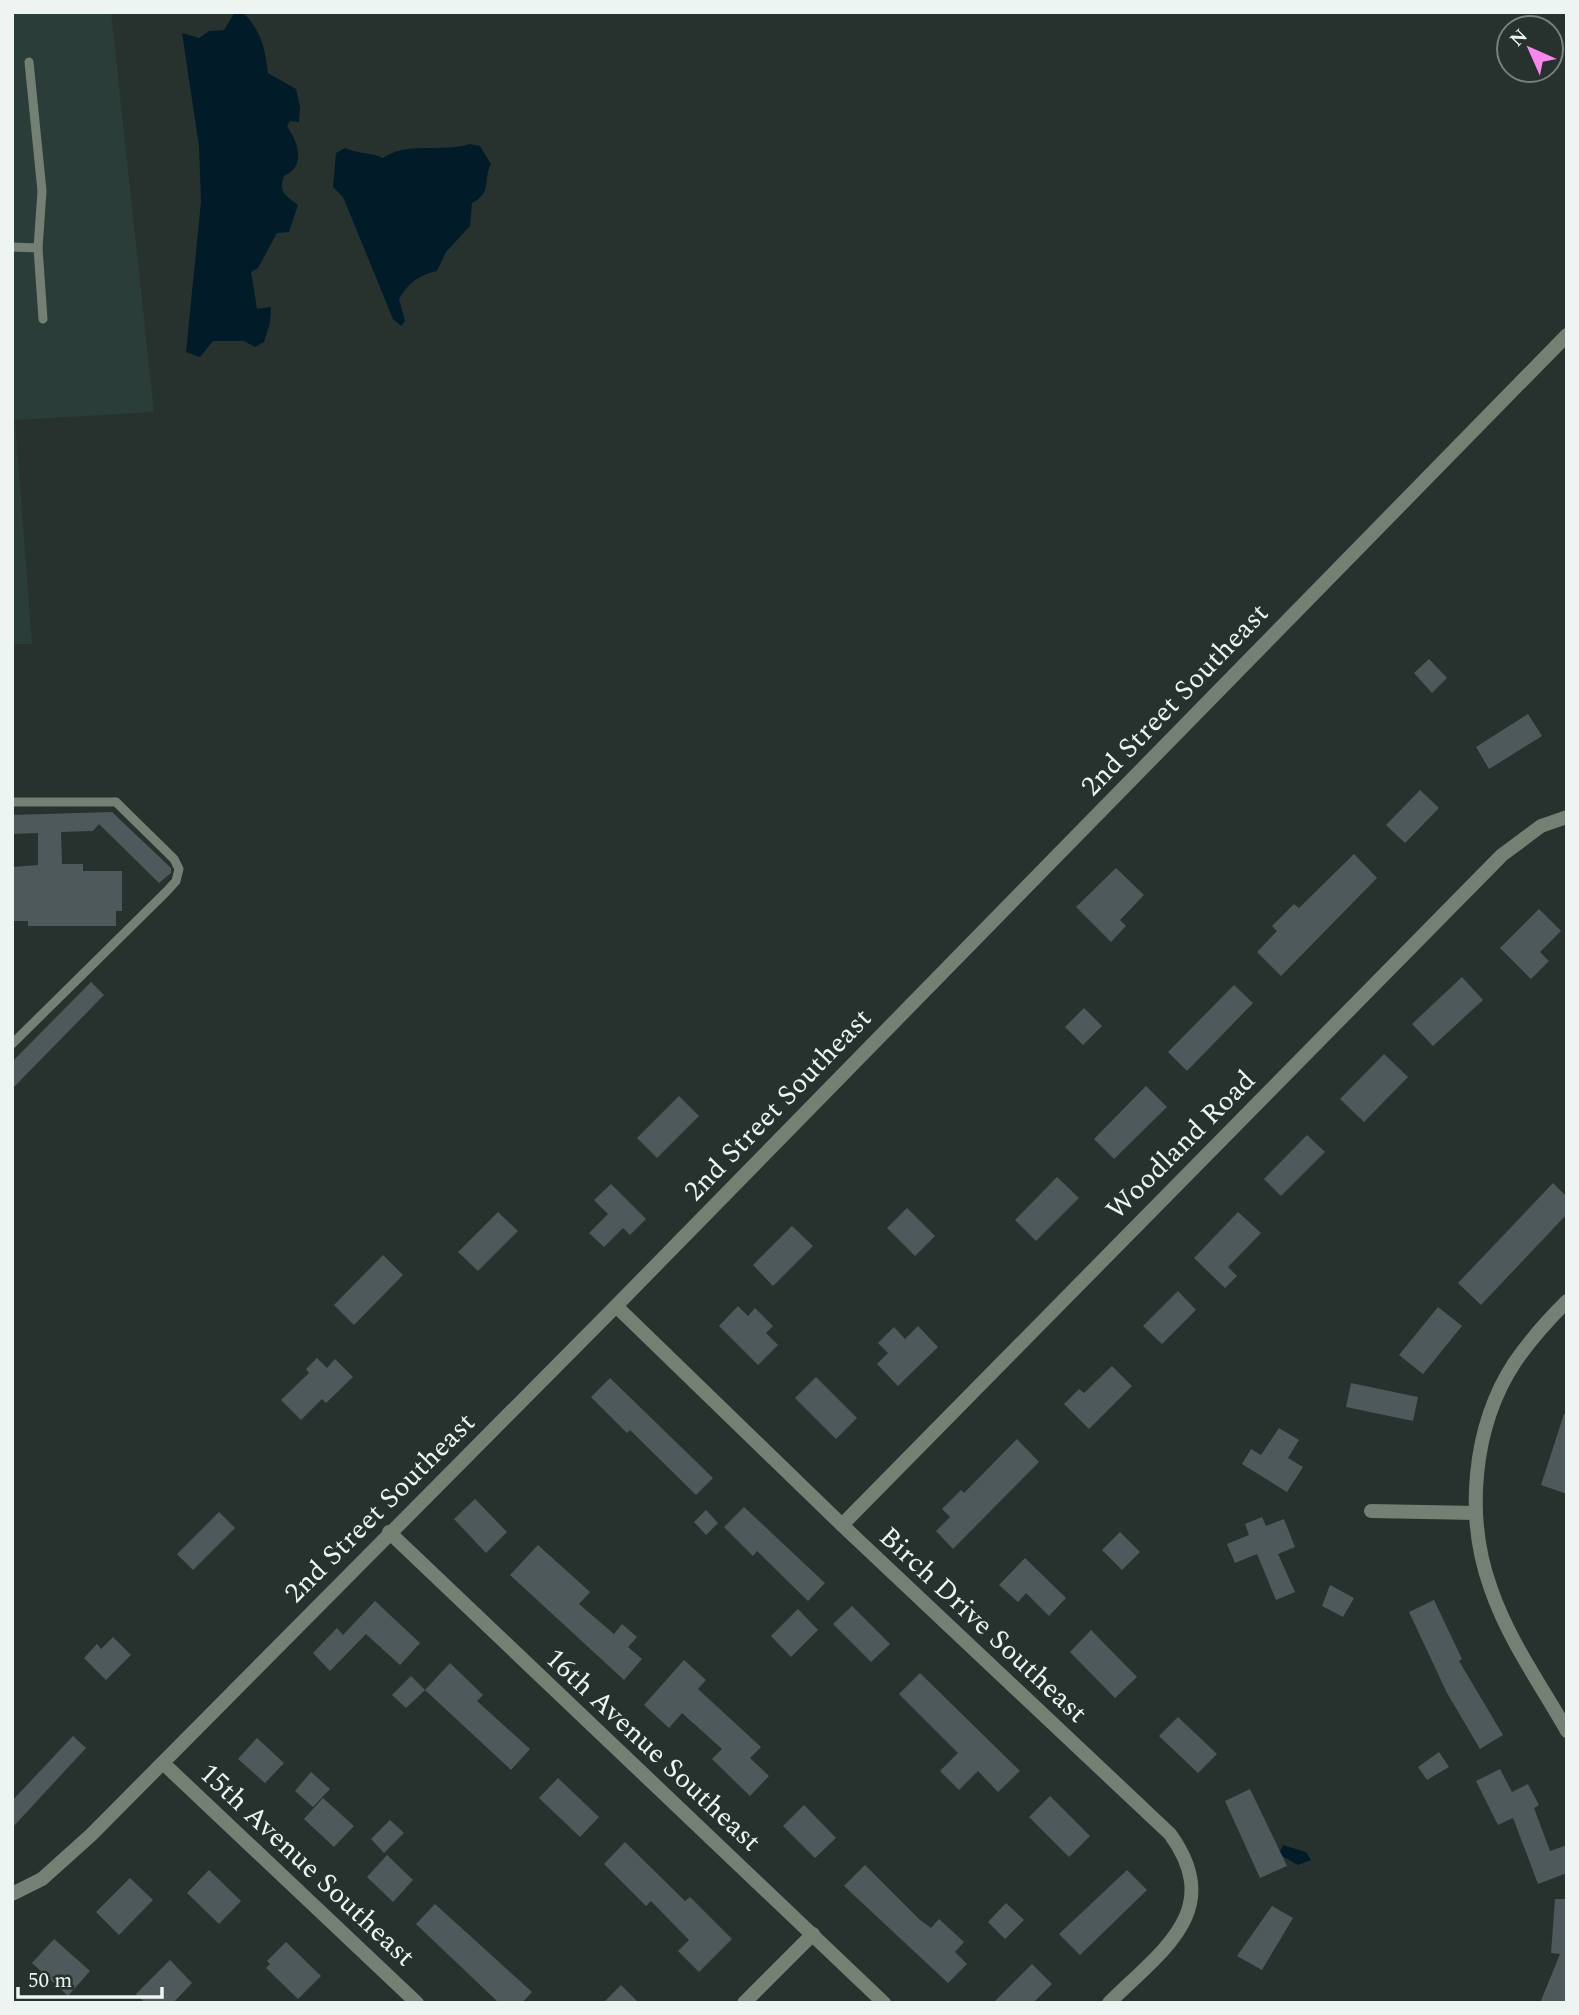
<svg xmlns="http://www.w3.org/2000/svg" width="1579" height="2015" viewBox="0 0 1579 2015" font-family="Spectral,serif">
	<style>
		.built { fill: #2b3d38 }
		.water { fill: #021b29 }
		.building { fill: #4d595b }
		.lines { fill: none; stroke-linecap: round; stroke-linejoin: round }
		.service { stroke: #748073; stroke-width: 9 }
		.minor { stroke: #748073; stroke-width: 14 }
		.tertiary { stroke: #748073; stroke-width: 14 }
		.labels { text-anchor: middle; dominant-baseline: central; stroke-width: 5; stroke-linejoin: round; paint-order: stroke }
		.street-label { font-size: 28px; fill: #edf4f1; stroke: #27322e }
	</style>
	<rect width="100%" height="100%" fill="#27322e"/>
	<!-- built -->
	<path class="built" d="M 12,12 L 111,12 L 154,412 L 15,420 L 32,644 L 12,644 Z"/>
	<!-- water -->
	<g class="water">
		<path d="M 235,12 L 242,12 C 261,29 265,49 268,73 L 296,89 L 300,107 L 299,122 L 290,121 L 287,126 C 298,143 307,165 284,176 C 278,192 285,195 298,205 L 289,232 L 277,233 L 258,268 L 251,272 L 257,309 L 271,307 L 270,323 L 264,342 L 255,347 L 244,341 L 213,341 L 200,357 L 186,352 L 201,202 L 199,146 L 182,33 L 199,38 L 209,31 L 224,30 Z"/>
		<path d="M 470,144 L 480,146 L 491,164 C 482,182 493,192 472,203 L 470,226 L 446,252 L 437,271 C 419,275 408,283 399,299 L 405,321 L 401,326 L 393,319 L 343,197 L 333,187 L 336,153 L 345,148 C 358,154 370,152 383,158 C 406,141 441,153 470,144 Z"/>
		<path d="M 1283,1845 L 1306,1852 L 1311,1860 L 1298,1865 L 1279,1854 Z"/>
	</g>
	<!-- building -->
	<g class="building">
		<path d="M 1429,659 L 1447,678 L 1432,693 L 1414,673 Z"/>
		<path d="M 1528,714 L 1542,736 L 1489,769 L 1476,747 Z"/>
		<path d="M 1420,790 L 1439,808 L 1405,843 L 1386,825 Z"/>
		<path d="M 112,812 L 171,868 L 171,873 L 159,883 L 99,824 L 93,831 L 61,832 L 62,864 L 83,864 L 83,871 L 122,871 L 122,911 L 116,911 L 116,926 L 28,926 L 28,921 L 12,921 L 12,867 L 38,865 L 38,833 L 12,834 L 12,815 Z"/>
		<path d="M 1354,854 L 1377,878 L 1281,976 L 1257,952 L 1277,931 L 1272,926 L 1294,904 L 1299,908 Z"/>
		<path d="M 1116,868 L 1144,895 L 1120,920 L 1126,926 L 1111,942 L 1076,907 Z"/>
		<path d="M 1539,909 L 1561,931 L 1540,952 L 1549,961 L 1531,979 L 1500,948 Z"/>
		<path d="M 1462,977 L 1483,1000 L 1433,1046 L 1412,1024 Z"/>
		<path d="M 91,982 L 104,995 L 12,1089 L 12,1062 Z"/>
		<path d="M 1234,985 L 1253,1003 L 1187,1071 L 1168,1052 Z"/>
		<path d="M 1084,1008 L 1102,1026 L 1083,1045 L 1065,1027 Z"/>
		<path d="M 1384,1054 L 1408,1077 L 1364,1122 L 1340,1099 Z"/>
		<path d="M 1146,1086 L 1167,1107 L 1114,1159 L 1094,1139 Z"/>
		<path d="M 679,1096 L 699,1116 L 657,1158 L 637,1138 Z"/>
		<path d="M 1307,1135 L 1325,1152 L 1281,1196 L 1264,1179 Z"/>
		<path d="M 1057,1177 L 1079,1198 L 1036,1241 L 1015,1220 Z"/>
		<path d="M 1553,1183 L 1567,1197 L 1567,1214 L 1481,1305 L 1458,1283 Z"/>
		<path d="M 611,1184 L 646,1219 L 630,1235 L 623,1228 L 604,1247 L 589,1233 L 608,1214 L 594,1200 Z"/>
		<path d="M 907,1208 L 935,1236 L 915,1256 L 887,1228 Z"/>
		<path d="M 498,1212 L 518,1231 L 478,1271 L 458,1252 Z"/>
		<path d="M 1238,1212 L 1261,1233 L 1228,1267 L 1237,1276 L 1225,1288 L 1194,1258 Z"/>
		<path d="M 792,1226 L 813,1246 L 773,1286 L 753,1265 Z"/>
		<path d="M 383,1255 L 403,1275 L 354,1325 L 334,1305 Z"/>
		<path d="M 1178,1291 L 1196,1310 L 1162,1344 L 1143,1326 Z"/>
		<path d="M 738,1306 L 748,1316 L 755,1308 L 773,1326 L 766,1333 L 778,1345 L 758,1365 L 719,1326 Z"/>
		<path d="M 1438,1307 L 1462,1326 L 1423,1374 L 1399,1355 Z"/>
		<path d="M 918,1326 L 938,1347 L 898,1386 L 877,1364 L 888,1353 L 878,1343 L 894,1327 L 905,1339 Z"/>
		<path d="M 317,1358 L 327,1368 L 335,1359 L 353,1377 L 326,1403 L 322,1399 L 301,1420 L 281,1400 L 309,1373 L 306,1369 Z"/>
		<path d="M 1112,1366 L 1132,1386 L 1089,1429 L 1064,1404 L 1079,1389 L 1084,1393 Z"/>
		<path d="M 816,1377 L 857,1418 L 836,1439 L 795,1398 Z"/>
		<path d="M 610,1378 L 713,1478 L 696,1495 L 630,1430 L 627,1433 L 591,1397 Z"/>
		<path d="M 1351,1383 L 1418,1397 L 1413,1421 L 1346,1407 Z"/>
		<path d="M 1564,1414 L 1567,1415 L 1567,1494 L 1541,1485 Z"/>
		<path d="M 1279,1428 L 1299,1440 L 1288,1458 L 1303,1467 L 1287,1492 L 1242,1464 L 1251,1449 L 1261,1455 Z"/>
		<path d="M 1017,1439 L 1039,1462 L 953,1549 L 936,1531 L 950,1517 L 942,1509 L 961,1490 L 964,1493 Z"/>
		<path d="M 475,1499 L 507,1532 L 486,1553 L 454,1519 Z"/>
		<path d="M 744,1507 L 825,1583 L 808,1601 L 757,1551 L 753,1556 L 724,1527 Z"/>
		<path d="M 706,1510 L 718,1523 L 706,1535 L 694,1522 Z"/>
		<path d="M 219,1512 L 235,1528 L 193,1570 L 177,1554 Z"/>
		<path d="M 1262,1517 L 1266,1526 L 1284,1519 L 1295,1547 L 1278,1554 L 1295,1592 L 1276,1600 L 1257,1554 L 1235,1563 L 1227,1544 L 1249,1535 L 1245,1524 Z"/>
		<path d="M 1120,1532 L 1140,1552 L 1122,1570 L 1102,1550 Z"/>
		<path d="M 538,1545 L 590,1592 L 579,1604 L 614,1634 L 622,1624 L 637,1637 L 628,1647 L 642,1659 L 624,1680 L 510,1575 Z"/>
		<path d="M 1025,1558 L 1066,1598 L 1049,1616 L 1026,1593 L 1018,1602 L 999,1585 Z"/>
		<path d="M 1330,1585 L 1354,1598 L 1343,1617 L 1322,1606 Z"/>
		<path d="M 1434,1600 L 1462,1659 L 1459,1661 L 1503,1735 L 1480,1749 L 1447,1693 L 1409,1612 Z"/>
		<path d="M 375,1601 L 420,1643 L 400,1665 L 366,1634 L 330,1671 L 313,1653 L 337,1628 L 343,1635 Z"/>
		<path d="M 852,1606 L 890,1644 L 871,1662 L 833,1624 Z"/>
		<path d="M 798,1609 L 818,1630 L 791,1657 L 771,1636 Z"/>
		<path d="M 1091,1630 L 1137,1677 L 1115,1698 L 1070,1652 Z"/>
		<path d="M 113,1637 L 131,1655 L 106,1680 L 84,1658 L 97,1644 L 101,1649 Z"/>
		<path d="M 684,1660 L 706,1680 L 698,1689 L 761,1747 L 750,1758 L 769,1776 L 750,1796 L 712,1759 L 722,1749 L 682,1713 L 669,1728 L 644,1705 Z"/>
		<path d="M 450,1663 L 483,1695 L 477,1701 L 530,1749 L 511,1770 L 425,1690 Z"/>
		<path d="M 920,1673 L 1020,1771 L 998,1792 L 978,1771 L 959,1790 L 940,1771 L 958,1753 L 899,1694 Z"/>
		<path d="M 411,1676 L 425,1690 L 406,1708 L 392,1695 Z"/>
		<path d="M 1178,1717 L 1217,1754 L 1198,1773 L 1159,1736 Z"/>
		<path d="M 73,1736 L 86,1748 L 12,1828 L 12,1801 Z"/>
		<path d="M 257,1738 L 284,1763 L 265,1783 L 238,1759 Z"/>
		<path d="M 1439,1752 L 1449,1767 L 1427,1780 L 1418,1767 Z"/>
		<path d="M 1500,1769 L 1512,1792 L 1528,1784 L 1539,1805 L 1534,1808 L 1550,1851 L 1567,1845 L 1567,1873 L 1538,1884 L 1513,1818 L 1498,1825 L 1476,1781 Z"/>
		<path d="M 311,1772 L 330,1789 L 313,1807 L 295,1791 Z"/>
		<path d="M 558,1778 L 599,1817 L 580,1837 L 539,1798 Z"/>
		<path d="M 1250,1789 L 1287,1866 L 1260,1878 L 1225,1801 Z"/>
		<path d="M 1050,1796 L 1090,1836 L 1069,1857 L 1029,1817 Z"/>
		<path d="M 323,1798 L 354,1826 L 334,1847 L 304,1819 Z"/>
		<path d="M 804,1805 L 836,1838 L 815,1858 L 783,1826 Z"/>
		<path d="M 390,1820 L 404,1833 L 384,1853 L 371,1839 Z"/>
		<path d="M 625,1842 L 685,1901 L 690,1897 L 732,1939 L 699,1972 L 678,1951 L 689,1940 L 651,1901 L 646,1906 L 604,1864 Z"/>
		<path d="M 387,1855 L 413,1880 L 393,1902 L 367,1877 Z"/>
		<path d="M 865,1865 L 920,1920 L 931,1928 L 939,1919 L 964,1942 L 955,1952 L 967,1964 L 948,1983 L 844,1886 Z"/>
		<path d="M 209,1870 L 241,1901 L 219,1924 L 187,1893 Z"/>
		<path d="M 1127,1870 L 1147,1890 L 1080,1955 L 1059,1934 Z"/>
		<path d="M 130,1878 L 153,1900 L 119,1935 L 96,1912 Z"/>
		<path d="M 1555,1899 L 1567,1899 L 1567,2003 L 1540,2003 L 1560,1954 L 1551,1953 Z"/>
		<path d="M 1006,1903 L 1024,1920 L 1005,1939 L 988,1922 Z"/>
		<path d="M 435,1904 L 532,1992 L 522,2003 L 499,2003 L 416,1924 Z"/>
		<path d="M 1272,1906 L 1293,1918 L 1262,1970 L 1237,1956 Z"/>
		<path d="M 54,1939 L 90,1971 L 68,1996 L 32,1963 Z"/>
		<path d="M 286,1942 L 321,1976 L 298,1999 L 266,1968 L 270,1964 L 267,1961 Z"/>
		<path d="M 170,1960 L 192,1983 L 173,2003 L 145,2003 L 136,1994 Z"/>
		<path d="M 1032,1964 L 1052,1984 L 1033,2003 L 993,2003 Z"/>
		<path d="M 621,1985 L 639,2003 L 603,2003 Z"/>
	</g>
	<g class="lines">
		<!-- service -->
		<g class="service">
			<path d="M 29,62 L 42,191 L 38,248"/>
			<path d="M 12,247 L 38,248 L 43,319"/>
			<path d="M 12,802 L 116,802 L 174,859 L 179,869 L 176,881 L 167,891 L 12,1044"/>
		</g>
		<!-- minor -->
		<g class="minor">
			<path d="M 1567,1301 C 1548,1320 1530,1340 1515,1362 C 1472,1427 1465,1518 1491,1589 C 1508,1639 1541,1685 1567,1731"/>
			<path d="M 616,1306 L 842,1525 L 1170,1834 C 1226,1911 1161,1951 1109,2003"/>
			<path d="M 1371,1511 L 1476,1513"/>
			<path d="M 842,1525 L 1502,855 L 1541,826 L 1567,817"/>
			<path d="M 389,1532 L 884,2003"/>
			<path d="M 744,2003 L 813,1934"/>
		</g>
		<!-- tertiary -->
		<g class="tertiary">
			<path d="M 163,1763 L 417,2003"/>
			<path d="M 12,1894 L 42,1879 L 91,1835 L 616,1306 L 1567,335"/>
		</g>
	</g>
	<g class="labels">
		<!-- street labels -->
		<g class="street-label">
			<text transform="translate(1175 700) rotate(-46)">2nd Street Southeast</text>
			<text transform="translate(778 1105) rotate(-46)">2nd Street Southeast</text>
			<text transform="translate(1181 1145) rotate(-45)">Woodland Road</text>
			<text transform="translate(380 1508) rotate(-45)">2nd Street Southeast</text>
			<text transform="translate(983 1625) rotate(43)">Birch Drive Southeast</text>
			<text transform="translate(653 1750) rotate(43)">16th Avenue Southeast</text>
			<text transform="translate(307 1865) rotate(43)">15th Avenue Southeast</text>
		</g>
	</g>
	<!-- border -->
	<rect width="1579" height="2015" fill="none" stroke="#edf4f1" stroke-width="28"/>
	<!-- north arrow -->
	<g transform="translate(1530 49) rotate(315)"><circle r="33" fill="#27322e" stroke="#76807c" stroke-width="2"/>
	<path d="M0-5L12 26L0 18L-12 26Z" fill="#f788ec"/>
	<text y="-10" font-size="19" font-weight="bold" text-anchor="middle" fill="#edf4f1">N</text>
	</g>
	<!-- scale -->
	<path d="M18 1987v10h144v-10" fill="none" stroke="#edf4f1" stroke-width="3.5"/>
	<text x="28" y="1987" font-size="21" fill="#edf4f1" stroke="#27322e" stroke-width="5" paint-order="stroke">50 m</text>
</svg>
